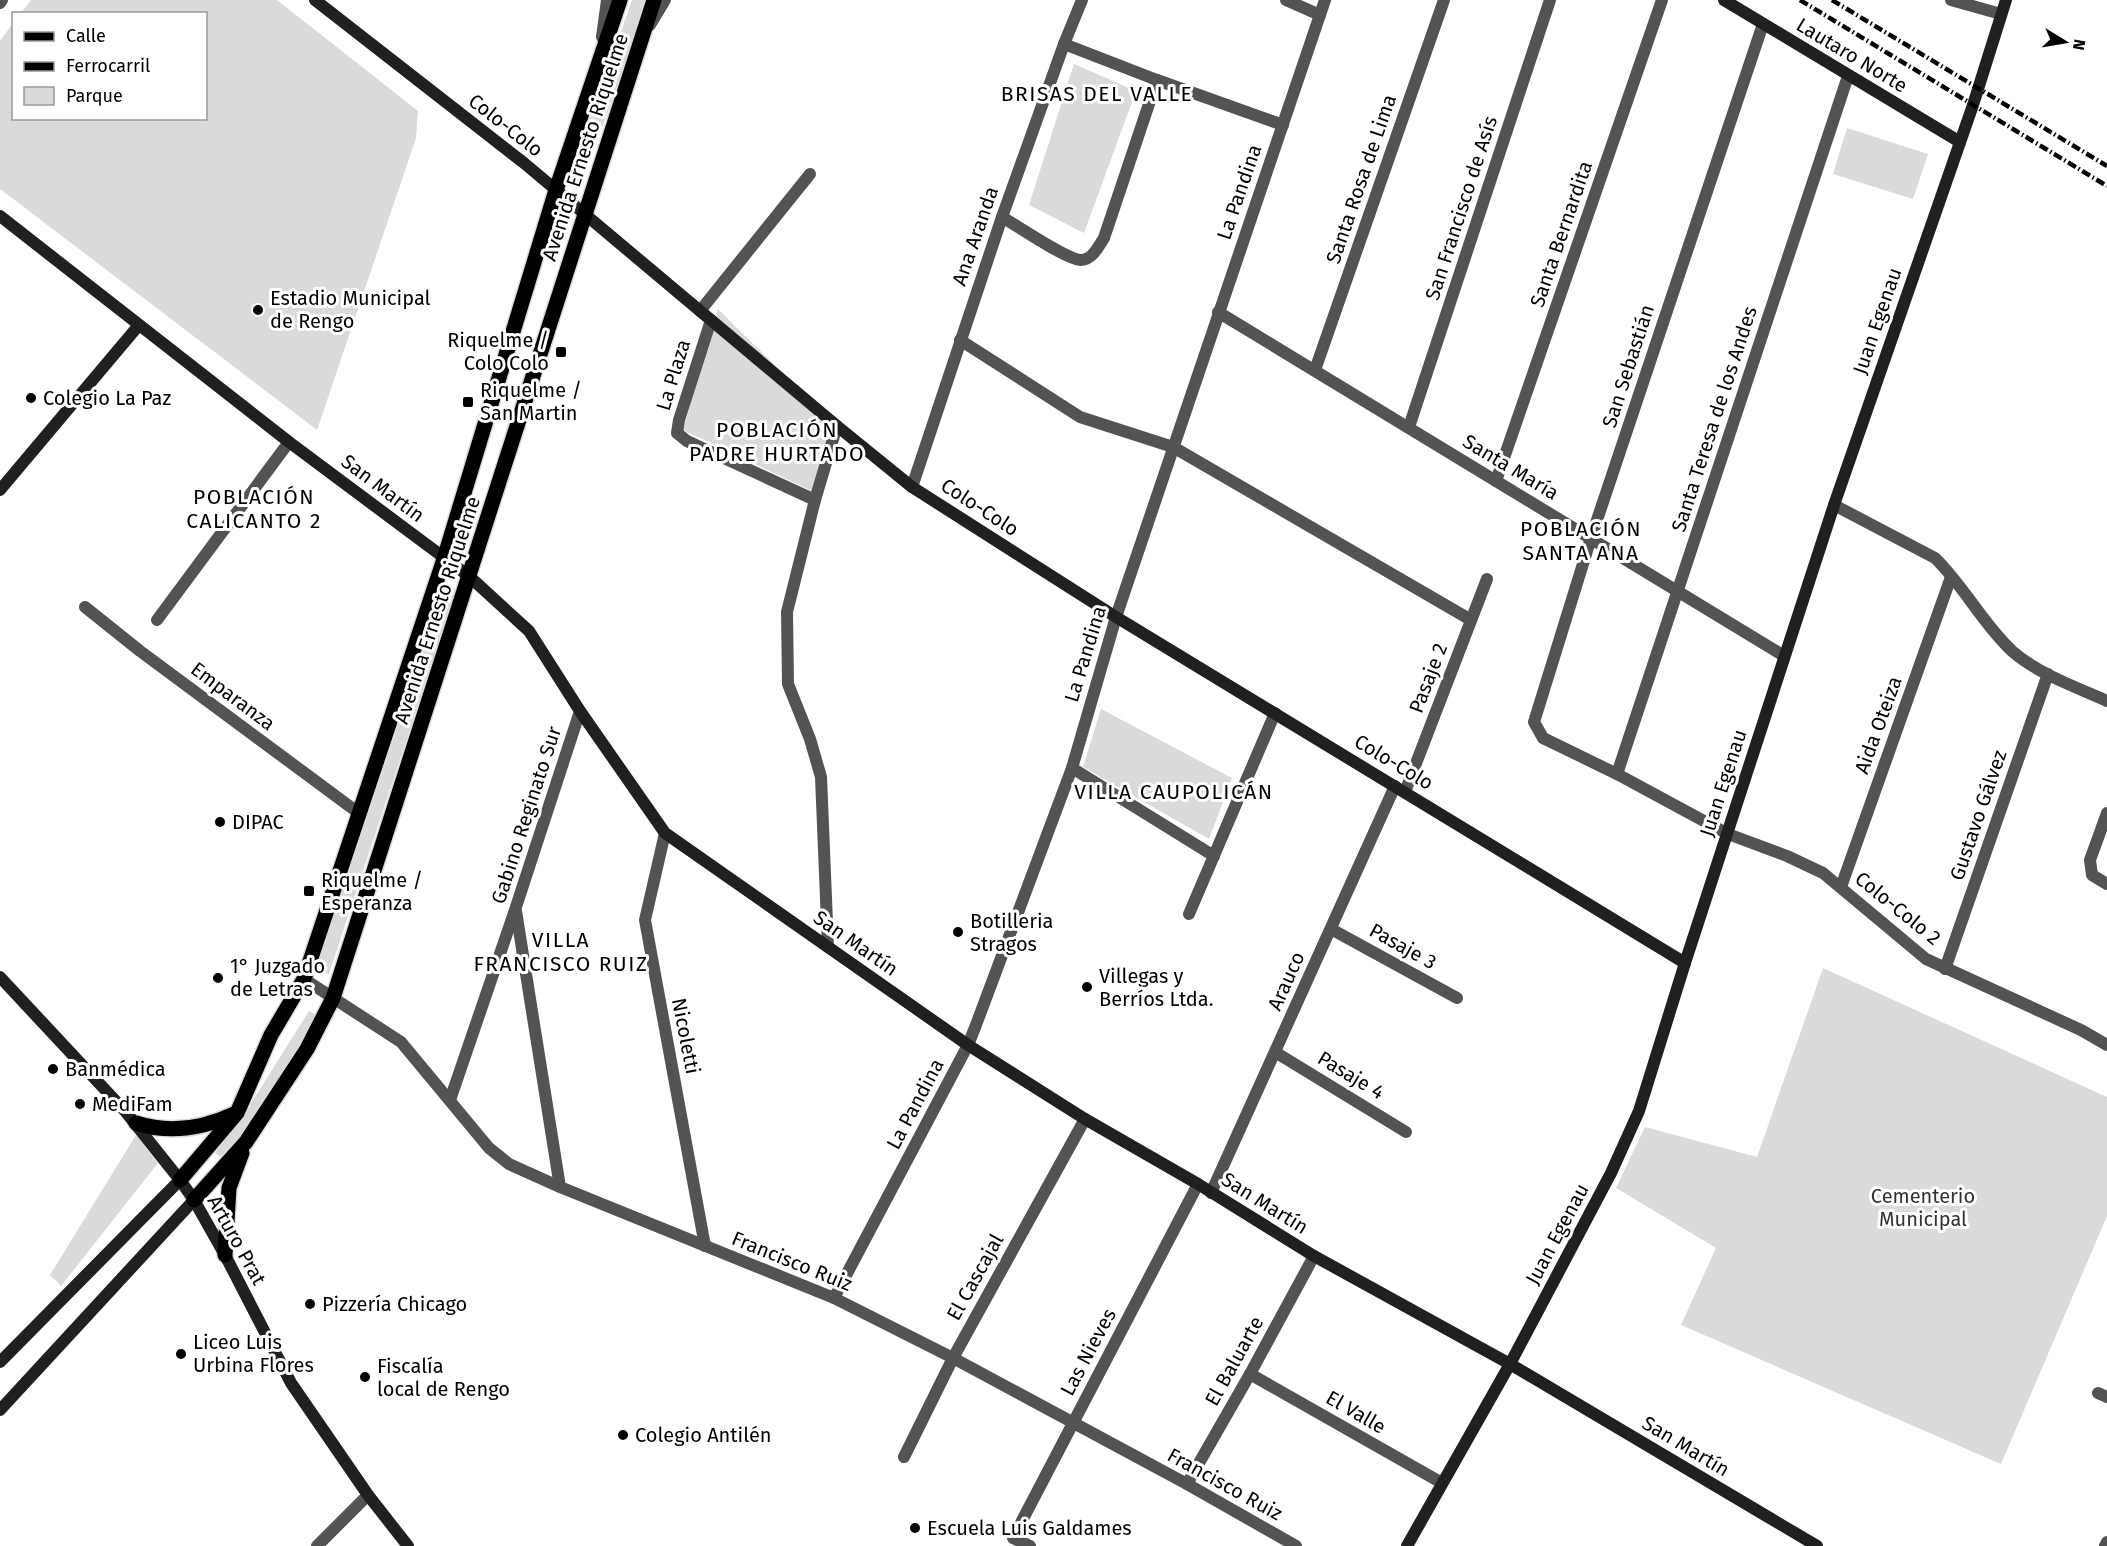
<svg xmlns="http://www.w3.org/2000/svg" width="2107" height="1546" viewBox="0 0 2107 1546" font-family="'Fira Sans',sans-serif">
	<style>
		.green { fill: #dadada }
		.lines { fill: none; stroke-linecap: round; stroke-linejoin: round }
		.primary-casing { stroke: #dbdbdb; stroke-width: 18 }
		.street { stroke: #535353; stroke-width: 12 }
		.secondary { stroke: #202020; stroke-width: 12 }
		.primary { stroke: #000; stroke-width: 15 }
		.rail { stroke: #000; stroke-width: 4.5; stroke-dasharray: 9 3 1.5 3; stroke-linecap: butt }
		.poi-dot { fill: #000; stroke: #fff; stroke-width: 2 }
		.labels { text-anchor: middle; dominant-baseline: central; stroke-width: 6; stroke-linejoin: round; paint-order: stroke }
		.street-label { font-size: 20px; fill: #000; stroke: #fff }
		.poi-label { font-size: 20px; fill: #000; stroke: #fff; text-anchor: start }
		.park-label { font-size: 20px; fill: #313131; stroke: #fff }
		.neighbourhood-label { font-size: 21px; letter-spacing: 1.5px; fill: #000; stroke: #fff }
	</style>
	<rect width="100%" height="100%" fill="#fff"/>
	<!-- green -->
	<g class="green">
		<path d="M 31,0 L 277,0 L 418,111 L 416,138 L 317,430 L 0,189 L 0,41 L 13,23 L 14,118 L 206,118 L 206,14 L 21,13 Z"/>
		<path d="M 632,0 L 649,0 L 586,171 L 575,162 Z"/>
		<path d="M 1074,64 L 1136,91 L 1084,233 L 1029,205 Z"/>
		<path d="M 1847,128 L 1928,154 L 1913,199 L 1833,174 Z"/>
		<path d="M 718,309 L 833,423 L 814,492 L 683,430 Z"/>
		<path d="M 446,584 L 456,590 L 329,974 L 315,970 Z"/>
		<path d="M 1101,709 L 1232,778 L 1209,839 L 1083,767 Z"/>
		<path d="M 1823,968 L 2107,1097 L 2107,1216 L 2001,1464 L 1681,1325 L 1716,1248 L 1616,1188 L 1645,1127 L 1757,1157 Z"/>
		<path d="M 309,1011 L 319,1016 L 264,1104 L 225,1161 L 214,1152 L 255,1097 Z"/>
		<path d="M 136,1135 L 158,1163 L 61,1286 L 50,1275 Z"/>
	</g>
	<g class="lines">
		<!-- primary casing -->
		<g class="primary-casing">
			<g id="primary">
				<path d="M 136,1123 C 170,1134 202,1129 234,1114"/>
				<path d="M 180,1180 L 237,1113 L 271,1035 L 304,979 L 444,559 L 556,190 L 620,0"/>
				<path d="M 194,1200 L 246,1142 L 307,1049 L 333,998 L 654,0"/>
				<path d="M 225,1255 L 229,1188 L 242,1153"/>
			</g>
		</g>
		<!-- street -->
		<g class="street">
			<path d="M 1286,0 L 1320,15"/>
			<path d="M 1951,0 L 2001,14"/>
			<path d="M 0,3 L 2,0"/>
			<path d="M 1763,24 L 1591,538 L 1534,722 L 1543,738 L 1617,774 L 1728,834 L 1787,856 L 1823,873 L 1926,959 L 2081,1030 L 2107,1045"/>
			<path d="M 650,25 L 665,0"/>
			<path d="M 602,37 L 607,0"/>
			<path d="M 1064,44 L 1157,80 L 1283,125"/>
			<path d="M 1002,217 C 1016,225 1067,260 1081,260 C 1093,259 1098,247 1104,238 L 1157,80"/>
			<path d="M 700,311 L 810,174"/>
			<path d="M 1218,312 L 1784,656"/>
			<path d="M 711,320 L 679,420 L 677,433 L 687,441 L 815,500"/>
			<path d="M 960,340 L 1080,417 L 1173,447 L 1471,620"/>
			<path d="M 1315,370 L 1444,0"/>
			<path d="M 1409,427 L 1550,0"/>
			<path d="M 1496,481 L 1662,0"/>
			<path d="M 912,487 L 1002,217 L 1064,44 L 1082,0"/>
			<path d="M 1834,505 L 1935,558 C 1964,586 1982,623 2012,651 C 2038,674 2076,687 2107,701"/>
			<path d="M 85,607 L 140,651 L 360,814"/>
			<path d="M 157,620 L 289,442"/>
			<path d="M 1072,768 L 1214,856"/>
			<path d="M 1617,774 L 1848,76"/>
			<path d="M 1405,792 L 1487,579"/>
			<path d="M 2107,813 L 2090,860 L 2092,875 L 2107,884"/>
			<path d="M 665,833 L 645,920 L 705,1246"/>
			<path d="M 1841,887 L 1951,577"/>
			<path d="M 516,911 L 560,1187"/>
			<path d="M 1189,914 L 1275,713"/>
			<path d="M 1331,929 L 1457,998"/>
			<path d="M 828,947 L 821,777 L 810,739 L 788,684 L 787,612 L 815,500 L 837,426"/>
			<path d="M 1945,969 L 2048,674"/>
			<path d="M 304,979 L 401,1042 L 489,1148 L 509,1164 L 560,1187 L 834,1298 L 953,1358 L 1187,1484 L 1296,1546"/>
			<path d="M 1275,1052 L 1406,1132"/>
			<path d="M 450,1100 L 515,910 L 580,711"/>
			<path d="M 1211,1193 L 1395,786"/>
			<path d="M 834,1298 L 968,1045 L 976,1025 L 1072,768 L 1116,617 L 1325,0"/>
			<path d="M 1250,1374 L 1442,1483"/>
			<path d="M 2098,1393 L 2107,1397"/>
			<path d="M 904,1457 L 953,1358 L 1085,1119"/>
			<path d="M 1187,1484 L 1250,1374 L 1314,1256"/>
			<path d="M 317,1546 L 368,1495"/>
			<path d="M 1030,1546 L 1013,1538 L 1198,1184"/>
			<path d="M 2105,1546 L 2107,1542"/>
		</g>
		<!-- secondary -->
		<g class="secondary">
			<path d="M 315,0 L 524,163 L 837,426 L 912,487 L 1116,617 L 1685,963"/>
			<path d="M 1724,0 L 1960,142"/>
			<path d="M 0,216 L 289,442 L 470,577 L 529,631 L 580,711 L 665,833 L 968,1045 L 1085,1119 L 1198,1184 L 1314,1256 L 1510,1364 L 1817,1546"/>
			<path d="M 0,490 L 139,325"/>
			<path d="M 0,977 L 125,1111 L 180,1180 L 194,1200 L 225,1255 L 291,1383 L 368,1495 L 408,1546"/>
			<path d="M 0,1362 L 180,1180"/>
			<path d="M 0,1410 L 194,1200"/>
			<path d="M 1407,1546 L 1510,1364 L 1611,1173 L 1639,1111 L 1685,963 L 1834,505 L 1973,105 L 2006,0"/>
		</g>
		<!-- primary -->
		<use href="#primary" class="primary"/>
		<!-- rail -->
		<g class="rail">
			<path d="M 1800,0 L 2107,186"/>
			<path d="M 1832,0 L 2107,166"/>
		</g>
	</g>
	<!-- markers -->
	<g class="poi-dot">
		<circle cx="258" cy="310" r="6"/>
		<rect x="555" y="346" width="12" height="12" rx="3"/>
		<circle cx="31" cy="398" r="6"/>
		<rect x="462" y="396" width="12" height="12" rx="3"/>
		<circle cx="220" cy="822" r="6"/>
		<rect x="303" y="885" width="12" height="12" rx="3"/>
		<circle cx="958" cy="932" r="6"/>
		<circle cx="218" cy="978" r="6"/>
		<circle cx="1087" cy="987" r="6"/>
		<circle cx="53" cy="1069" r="6"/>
		<circle cx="80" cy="1104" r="6"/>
		<circle cx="310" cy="1304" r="6"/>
		<circle cx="181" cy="1354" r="6"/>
		<circle cx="365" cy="1377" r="6"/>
		<circle cx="623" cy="1435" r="6"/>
		<circle cx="915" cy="1528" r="6"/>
	</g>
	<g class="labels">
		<!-- street labels -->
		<g class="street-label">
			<text transform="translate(1852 55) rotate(31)">Lautaro Norte</text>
			<text transform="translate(506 125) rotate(38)">Colo-Colo</text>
			<text transform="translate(585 147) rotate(-72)">Avenida Ernesto Riquelme</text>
			<text transform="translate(1361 179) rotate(-71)">Santa Rosa de Lima</text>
			<text transform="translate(1239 192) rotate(-71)">La Pandina</text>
			<text transform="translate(1461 208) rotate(-72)">San Francisco de Asís</text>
			<text transform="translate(1561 234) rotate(-71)">Santa Bernardita</text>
			<text transform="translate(975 236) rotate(-71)">Ana Aranda</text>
			<text transform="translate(1877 321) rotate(-71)">Juan Egenau</text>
			<text transform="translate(1628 366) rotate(-72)">San Sebastián</text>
			<text transform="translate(673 375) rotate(-73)">La Plaza</text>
			<text transform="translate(1714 419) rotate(-72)">Santa Teresa de los Andes</text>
			<text transform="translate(1511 467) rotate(31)">Santa María</text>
			<text transform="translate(383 488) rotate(37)">San Martín</text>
			<text transform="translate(980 507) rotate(33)">Colo-Colo</text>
			<text transform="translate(437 610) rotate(-72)">Avenida Ernesto Riquelme</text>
			<text transform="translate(1085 654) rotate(-73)">La Pandina</text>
			<text transform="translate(1428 678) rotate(-69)">Pasaje 2</text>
			<text transform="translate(233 696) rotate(37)">Emparanza</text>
			<text transform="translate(1878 725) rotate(-70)">Aida Oteiza</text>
			<text transform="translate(1394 762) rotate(31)">Colo-Colo</text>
			<text transform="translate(1723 783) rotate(-72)">Juan Egenau</text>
			<text transform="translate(526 815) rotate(-72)">Gabino Reginato Sur</text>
			<text transform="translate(1978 815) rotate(-71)">Gustavo Gálvez</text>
			<text transform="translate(1898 908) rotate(39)">Colo-Colo 2</text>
			<text transform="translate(856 943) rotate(35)">San Martín</text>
			<text transform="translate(1403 946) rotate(29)">Pasaje 3</text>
			<text transform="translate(1286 981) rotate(-66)">Arauco</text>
			<text transform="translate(686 1036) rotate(79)">Nicoletti</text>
			<text transform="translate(1351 1075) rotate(31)">Pasaje 4</text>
			<text transform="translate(915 1104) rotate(-62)">La Pandina</text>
			<text transform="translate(1265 1203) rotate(32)">San Martín</text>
			<text transform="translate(1557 1234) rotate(-62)">Juan Egenau</text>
			<text transform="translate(237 1240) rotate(61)">Arturo Prat</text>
			<text transform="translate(792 1261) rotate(22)">Francisco Ruiz</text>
			<text transform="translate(975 1277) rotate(-61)">El Cascajal</text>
			<text transform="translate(1088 1352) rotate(-62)">Las Nieves</text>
			<text transform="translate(1234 1361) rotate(-61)">El Baluarte</text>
			<text transform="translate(1356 1412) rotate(30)">El Valle</text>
			<text transform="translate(1686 1446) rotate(31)">San Martín</text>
			<text transform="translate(1225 1484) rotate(29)">Francisco Ruiz</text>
		</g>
		<!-- poi labels -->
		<g class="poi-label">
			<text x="270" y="298">Estadio Municipal<tspan x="270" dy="23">de Rengo</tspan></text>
			<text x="549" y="340" text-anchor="end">Riquelme /<tspan x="549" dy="23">Colo Colo</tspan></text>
			<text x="480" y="390">Riquelme /<tspan x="480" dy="23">San Martin</tspan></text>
			<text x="43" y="398">Colegio La Paz</text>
			<text x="232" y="822">DIPAC</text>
			<text x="321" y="880">Riquelme /<tspan x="321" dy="23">Esperanza</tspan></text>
			<text x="970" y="921">Botilleria<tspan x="970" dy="23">Stragos</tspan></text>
			<text x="230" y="966">1° Juzgado<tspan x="230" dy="23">de Letras</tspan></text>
			<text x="1099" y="976">Villegas y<tspan x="1099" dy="23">Berríos Ltda.</tspan></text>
			<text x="65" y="1069">Banmédica</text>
			<text x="92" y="1104">MediFam</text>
			<text x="322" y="1304">Pizzería Chicago</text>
			<text x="193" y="1342">Liceo Luis<tspan x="193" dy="23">Urbina Flores</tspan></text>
			<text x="377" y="1366">Fiscalía<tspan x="377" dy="23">local de Rengo</tspan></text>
			<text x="635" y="1435">Colegio Antilén</text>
			<text x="927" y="1528">Escuela Luis Galdames</text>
		</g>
		<!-- park labels -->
		<g class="park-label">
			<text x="1923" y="1196">Cementerio<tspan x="1923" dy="23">Municipal</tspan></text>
		</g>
		<!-- neighbourhood labels -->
		<g class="neighbourhood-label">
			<text x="1097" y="94">BRISAS DEL VALLE</text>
			<text x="777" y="430">POBLACIÓN<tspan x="777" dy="24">PADRE HURTADO</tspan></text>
			<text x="254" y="497">POBLACIÓN<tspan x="254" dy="24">CALICANTO 2</tspan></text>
			<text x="1581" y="529">POBLACIÓN<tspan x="1581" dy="24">SANTA ANA</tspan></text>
			<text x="1174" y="792">VILLA CAUPOLICÁN</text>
			<text x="561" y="940">VILLA<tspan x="561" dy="24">FRANCISCO RUIZ</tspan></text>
		</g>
	</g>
	<!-- legend -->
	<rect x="12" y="12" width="195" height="108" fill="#ffffff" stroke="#999999" stroke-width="1.5"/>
	<rect x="24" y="32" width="30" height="9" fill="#000000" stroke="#999999" stroke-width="1.5"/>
	<text x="66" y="42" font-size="18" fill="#000000">Calle</text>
	<rect x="24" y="62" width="30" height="9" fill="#000000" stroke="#999999" stroke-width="1.5"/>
	<text x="66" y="72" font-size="18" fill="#000000">Ferrocarril</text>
	<rect x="24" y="87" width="30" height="18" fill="#dadada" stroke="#999999" stroke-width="1.5"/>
	<text x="66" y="102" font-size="18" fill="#000000">Parque</text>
	<!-- north arrow -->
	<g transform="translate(2065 42) rotate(101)" stroke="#ffffff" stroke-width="4.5" paint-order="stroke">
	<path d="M0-4.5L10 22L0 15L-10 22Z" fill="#000000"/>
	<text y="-9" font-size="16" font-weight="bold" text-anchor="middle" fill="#000000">N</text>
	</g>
</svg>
